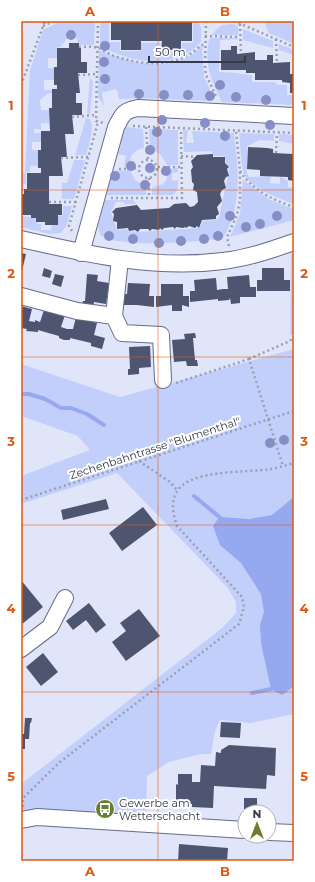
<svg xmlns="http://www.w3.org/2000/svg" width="315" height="882" viewBox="0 0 315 882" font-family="Montserrat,sans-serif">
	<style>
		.green { fill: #c3cffb }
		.water { fill: #96a8f0 }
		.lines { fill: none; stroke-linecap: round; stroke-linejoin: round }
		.stream { stroke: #96a8f0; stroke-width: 4 }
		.building { fill: #4e5571 }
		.minor-casing { stroke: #646c89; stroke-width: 18 }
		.path { stroke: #9a9fb0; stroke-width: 2.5; stroke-dasharray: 2 3; stroke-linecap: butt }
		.minor { stroke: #fff; stroke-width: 16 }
		.tree { fill: #858ec5 }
		.grid { fill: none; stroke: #df570f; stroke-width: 1; stroke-opacity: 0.55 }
		.labels { text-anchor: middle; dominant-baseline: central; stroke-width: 4; stroke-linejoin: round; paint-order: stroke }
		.street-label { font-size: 11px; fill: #363946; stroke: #fff }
		.poi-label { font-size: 11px; fill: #363946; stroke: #fff; text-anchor: start }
		.neatline { fill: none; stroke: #df570f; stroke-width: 1.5 }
		.grid-label { font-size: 13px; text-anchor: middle; font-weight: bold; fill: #df570f }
	</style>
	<rect width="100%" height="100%" fill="#e0e5f9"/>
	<!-- green -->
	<g class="green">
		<path d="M 61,21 L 95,21 L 94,45 L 79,45 L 75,35 L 70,35 L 60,47 L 57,47 L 57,58 L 48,58 L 48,68 L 54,68 L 54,80 L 44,80 L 44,90 L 52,90 L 52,93 L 47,94 L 40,100 L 41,110 L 49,110 L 49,123 L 41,123 L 41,129 L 34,129 L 34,133 L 41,133 L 41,142 L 32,142 L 32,150 L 38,150 L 38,166 L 30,166 L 30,172 L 26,172 L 26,184 L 21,185 L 21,173 L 25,172 L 30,70 L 43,30 Z"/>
		<path d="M 102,21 L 109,21 L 109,42 L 120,42 L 120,51 L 141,51 L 141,43 L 160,43 L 161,51 L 182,52 L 182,43 L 193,43 L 193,21 L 197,21 L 201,27 L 201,42 C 175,71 132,63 100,46 L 100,27 Z"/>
		<path d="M 264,21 L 294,23 L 294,44 L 269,33 Z"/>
		<path d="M 233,24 L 238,26 L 238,35 L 211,35 L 222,25 Z"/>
		<path d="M 243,29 L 273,41 L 273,48 L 243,40 Z"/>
		<path d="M 212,38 L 238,38 L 237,39 L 220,40 L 219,72 L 239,73 L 239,74 L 252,75 L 252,82 L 274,82 L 278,85 L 287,85 L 287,95 L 294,95 L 294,105 L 222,102 C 211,80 204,65 209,39 Z"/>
		<path d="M 279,44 L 294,50 L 294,55 L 279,50 Z"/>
		<path d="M 202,46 L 204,77 L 213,96 L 213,99 L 210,101 L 143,98 L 119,99 L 117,90 L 115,89 L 102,93 L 104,106 L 98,97 L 99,50 C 132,64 175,75 202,46 Z"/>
		<path d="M 90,77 L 93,82 L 90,114 L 87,113 Z"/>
		<path d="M 86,118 L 90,119 C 95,128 89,145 86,155 L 75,155 Z"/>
		<path d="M 125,127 L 143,129 L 144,148 C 134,150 129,155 130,166 L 124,166 L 126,156 L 118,154 Z"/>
		<path d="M 149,129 L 178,130 L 178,165 L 167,165 L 161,155 L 150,148 Z"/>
		<path d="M 183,130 L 188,130 L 186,143 L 194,143 L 192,131 L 234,133 C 238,169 243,206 223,238 C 199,242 119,249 100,235 L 98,226 L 105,200 L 133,200 L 136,204 L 125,204 L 124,202 L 116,202 L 111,212 L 117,230 L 126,229 L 129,231 L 138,232 L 199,228 L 203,221 L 216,220 L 219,217 L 230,167 L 226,163 L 225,156 L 214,156 L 211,151 L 184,152 Z"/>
		<path d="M 239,133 L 274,134 L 274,141 L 260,140 L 247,146 L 247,173 L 249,177 L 271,176 L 270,183 L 280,184 L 280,176 L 288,181 L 288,187 L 294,188 L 294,204 C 281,199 250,188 244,174 C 240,162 241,146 239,133 Z"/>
		<path d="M 279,134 L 294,135 L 294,144 L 279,141 Z"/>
		<path d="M 74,160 L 85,160 L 74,199 L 62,199 L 62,183 L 67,183 Z"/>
		<path d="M 178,168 L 178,172 L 172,173 L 172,181 L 178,180 C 178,187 178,191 173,195 L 152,195 L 152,188 L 163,184 L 167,179 L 167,169 Z"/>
		<path d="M 130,170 L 135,180 L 146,187 L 146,195 L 107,195 L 113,171 Z"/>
		<path d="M 243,180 L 270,200 L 294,209 L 294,220 L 230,237 L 240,214 Z"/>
		<path d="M 63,206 L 72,206 L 67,225 L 61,233 L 50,234 L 21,227 L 21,216 L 35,218 L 37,224 L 41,224 L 41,230 L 51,230 L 52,225 L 58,225 L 58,216 L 63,215 Z"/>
		<path d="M 294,253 L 294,334 L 290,335 L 291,254 Z"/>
		<path d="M 294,349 L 294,714 L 251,723 L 220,720 L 215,731 L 211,754 L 201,754 L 169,762 L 147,776 L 146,816 L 21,813 L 21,784 L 222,628 L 236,613 L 236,602 L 227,587 L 117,473 L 21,504 L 21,476 L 90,450 L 78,436 L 21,416 L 21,364 L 120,397 Z"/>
	</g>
	<!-- water -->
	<path class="water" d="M 294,497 L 294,686 L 282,695 L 271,689 L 261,643 L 260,625 L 264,612 L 261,594 L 241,563 L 220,545 L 213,526 L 219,517 L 249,519 L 272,515 Z"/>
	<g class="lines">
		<!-- stream -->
		<g class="stream">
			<path d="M 21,394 L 29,394 L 45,399 L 61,408 L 71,408 L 87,414 L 104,425"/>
			<path d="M 194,496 L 223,520"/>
			<path d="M 252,693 L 271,689 L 275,685"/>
		</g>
	</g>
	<!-- building -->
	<g class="building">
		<path d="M 134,21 L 192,22 L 192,41 L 181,41 L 181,50 L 161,50 L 162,41 L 141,41 L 141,50 L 121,50 L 121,40 L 111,40 L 111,22 Z"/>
		<path d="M 69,43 L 79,43 L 79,48 L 81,48 L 81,62 L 87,62 L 87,73 L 78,73 L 80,93 L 76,93 L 76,103 L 82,103 L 82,115 L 72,115 L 74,134 L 65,134 L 67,157 L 61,157 L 63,176 L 49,176 L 49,204 L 62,204 L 62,215 L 58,215 L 58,225 L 45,225 L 45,222 L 36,222 L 36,218 L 31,218 L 31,215 L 21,215 L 21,194 L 24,194 L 24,189 L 27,189 L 27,173 L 41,173 L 41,168 L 38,168 L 38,150 L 41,150 L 41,131 L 50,131 L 49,108 L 52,108 L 52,89 L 57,89 L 57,85 L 54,85 L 54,67 L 57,67 L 57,48 L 69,48 Z"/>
		<path d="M 231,46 L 237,46 L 237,54 L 255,52 L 255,60 L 267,60 L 267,55 L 273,55 L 273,63 L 290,62 L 290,74 L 294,74 L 294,93 L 290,93 L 290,83 L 282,82 L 282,80 L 255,80 L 255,73 L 246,73 L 246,70 L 221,70 L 221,50 L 231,50 Z"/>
		<path d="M 248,147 L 267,148 L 273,149 L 273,153 L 293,154 L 294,181 L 288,180 L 288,177 L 260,176 L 260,170 L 247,169 Z"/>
		<path d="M 213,154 L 213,157 L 225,157 L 225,163 L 229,167 L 227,169 L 229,176 L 226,177 L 224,181 L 226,188 L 222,190 L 220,194 L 222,201 L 217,207 L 219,214 L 216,216 L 216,219 L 202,220 L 199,228 L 197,226 L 195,228 L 189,226 L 186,228 L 185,227 L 183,228 L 176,227 L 175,229 L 173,227 L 164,228 L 162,230 L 160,228 L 159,230 L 152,229 L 150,231 L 148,229 L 140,229 L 138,232 L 135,230 L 129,231 L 128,228 L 117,229 L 117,222 L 113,221 L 114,214 L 112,212 L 116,208 L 137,205 L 141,210 L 169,208 L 174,204 L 186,203 L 190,207 L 194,206 L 198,202 L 197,192 L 193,190 L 194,184 L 192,182 L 191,170 L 193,167 L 191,161 L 197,155 Z"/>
		<path d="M 21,253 L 26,254 L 22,271 L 21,271 Z"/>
		<path d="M 44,268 L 52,271 L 50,278 L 42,276 Z"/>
		<path d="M 262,268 L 284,268 L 284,280 L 290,280 L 290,291 L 257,291 L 257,280 L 262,280 Z"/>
		<path d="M 55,274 L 64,276 L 61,287 L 52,284 Z"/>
		<path d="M 87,274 L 98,275 L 97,281 L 109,283 L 106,304 L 94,302 L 93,308 L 82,306 L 83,301 L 85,301 Z"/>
		<path d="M 249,275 L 250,287 L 256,287 L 256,297 L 240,297 L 240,303 L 231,304 L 230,298 L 229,300 L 218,301 L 218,299 L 190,302 L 190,291 L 195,291 L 194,280 L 216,278 L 217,290 L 223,289 L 228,289 L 227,277 Z"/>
		<path d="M 128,283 L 150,284 L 149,296 L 154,296 L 154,307 L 137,305 L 121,305 L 122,294 L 127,294 Z"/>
		<path d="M 161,284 L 183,284 L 183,296 L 189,296 L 189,307 L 182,305 L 182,311 L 172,311 L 172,305 L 156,307 L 156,296 L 161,296 Z"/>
		<path d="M 21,306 L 32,309 L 29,321 L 35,322 L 35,320 L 40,322 L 44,310 L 65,315 L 61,327 L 67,329 L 73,329 L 76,317 L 97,323 L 94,335 L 105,338 L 102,349 L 91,346 L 91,343 L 70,338 L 70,340 L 64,340 L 59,338 L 59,336 L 38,330 L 38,332 L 26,331 L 27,329 L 21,328 Z"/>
		<path d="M 195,333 L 196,338 L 193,338 L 195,360 L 197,360 L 198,366 L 187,366 L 186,361 L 174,362 L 172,340 L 185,339 L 184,334 Z"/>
		<path d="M 150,346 L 151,367 L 139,368 L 139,374 L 128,375 L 128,369 L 130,369 L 129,347 Z"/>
		<path d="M 106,499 L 109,509 L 63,520 L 61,510 Z"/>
		<path d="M 143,507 L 157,525 L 122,551 L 109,533 Z"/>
		<path d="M 21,580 L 43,607 L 21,625 Z"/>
		<path d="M 89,603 L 106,625 L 96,633 L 86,620 L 73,630 L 66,621 Z"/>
		<path d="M 139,609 L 160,636 L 126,661 L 112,642 L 126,631 L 120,623 Z"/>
		<path d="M 43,653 L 58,672 L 41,686 L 26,667 Z"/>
		<path d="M 25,718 L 32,718 L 31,723 L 30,723 L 29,739 L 25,739 L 25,749 L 21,749 L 21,734 L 24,734 Z"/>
		<path d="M 221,722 L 241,723 L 240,738 L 220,737 Z"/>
		<path d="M 229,745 L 276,748 L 275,776 L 267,775 L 266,789 L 214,786 L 213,808 L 192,807 L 192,804 L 176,803 L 176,784 L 178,785 L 178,774 L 192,774 L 192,782 L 200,782 L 201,765 L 215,766 L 216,752 L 221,753 L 221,750 Z"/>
		<path d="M 244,798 L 257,798 L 257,810 L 244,809 Z"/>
		<path d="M 179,844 L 228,848 L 227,861 L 178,861 Z"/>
	</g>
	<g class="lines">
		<!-- minor casing -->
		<g class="minor-casing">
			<g id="minor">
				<path d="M 21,239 C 87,254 155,270 223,261 C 248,258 271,250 294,242"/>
				<path d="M 81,253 L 116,127 C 123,114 123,111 138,108 L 294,116"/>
				<path d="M 21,296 L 77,311 L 114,316 L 122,333 L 161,335 L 163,380"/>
				<path d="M 114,316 L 120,259"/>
				<path d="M 21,649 L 50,627 L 65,598"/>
				<path d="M 21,820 L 37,817 L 245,830"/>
				<path d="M 269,832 L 294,833"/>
			</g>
		</g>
		<!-- path -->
		<g class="path">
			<path d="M 98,21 L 96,121 L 104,123"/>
			<path d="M 206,21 L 205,69 L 206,75 L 217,98"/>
			<path d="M 234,21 L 294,47"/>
			<path d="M 240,24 L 241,54"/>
			<path d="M 43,26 L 54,21"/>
			<path d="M 205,36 L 240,37"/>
			<path d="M 276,39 L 277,63"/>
			<path d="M 79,47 C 84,47 93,46 98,48 C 102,49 107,53 112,55 C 141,66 179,69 201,45 L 205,45"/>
			<path d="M 78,75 L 97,74"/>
			<path d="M 21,85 L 45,21"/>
			<path d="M 72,117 L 96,115"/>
			<path d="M 133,126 L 294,133"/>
			<path d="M 146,127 L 148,159"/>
			<path d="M 276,153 L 277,133"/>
			<path d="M 181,156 L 196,157"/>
			<path d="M 61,158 L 88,157"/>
			<circle cx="148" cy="169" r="9"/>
			<path d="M 158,167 L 182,167"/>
			<path d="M 119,169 L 139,168"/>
			<path d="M 240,171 C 252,190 273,200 294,207"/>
			<path d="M 149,178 L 149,198"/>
			<path d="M 111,198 L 182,198 L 181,129"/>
			<path d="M 49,202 L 76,202"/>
			<path d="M 72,231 L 69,226 L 98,122"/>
			<path d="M 229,246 L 227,237 L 237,215 L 240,200 L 240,171 L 236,131"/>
			<path d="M 249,359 L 290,341 L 294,336"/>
			<path d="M 176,383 L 249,359 L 283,466"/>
			<path d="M 139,461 L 170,482 L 177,490"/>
			<path d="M 21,500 L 294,411"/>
			<path d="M 23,807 L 23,798 L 60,762 L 239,624 L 244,607 L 242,597 L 177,526 C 173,514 170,500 178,490 C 193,469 246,473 270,469 C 278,468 286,465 294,463"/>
		</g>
		<!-- minor -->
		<use href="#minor" class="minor"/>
	</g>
	<!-- trees -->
	<g class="tree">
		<circle cx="71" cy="35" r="5"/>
		<circle cx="105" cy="46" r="5"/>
		<circle cx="104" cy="62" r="5"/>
		<circle cx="105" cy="79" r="5"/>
		<circle cx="220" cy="85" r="5"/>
		<circle cx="139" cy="94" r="5"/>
		<circle cx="164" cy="95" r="5"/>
		<circle cx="188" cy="95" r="5"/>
		<circle cx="210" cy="96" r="5"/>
		<circle cx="236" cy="97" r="5"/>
		<circle cx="266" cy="100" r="5"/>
		<circle cx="162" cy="120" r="5"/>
		<circle cx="205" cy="123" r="5"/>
		<circle cx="270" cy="125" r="5"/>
		<circle cx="157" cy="132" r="5"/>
		<circle cx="225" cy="136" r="5"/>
		<circle cx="150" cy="150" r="5"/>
		<circle cx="131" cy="166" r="5"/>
		<circle cx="150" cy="168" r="5"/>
		<circle cx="166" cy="171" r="5"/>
		<circle cx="115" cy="176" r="5"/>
		<circle cx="145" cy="185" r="5"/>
		<circle cx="230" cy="216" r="5"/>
		<circle cx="277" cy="216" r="5"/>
		<circle cx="260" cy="224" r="5"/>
		<circle cx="246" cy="227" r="5"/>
		<circle cx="109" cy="236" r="5"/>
		<circle cx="218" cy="236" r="5"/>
		<circle cx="133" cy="239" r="5"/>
		<circle cx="204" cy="239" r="5"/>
		<circle cx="181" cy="241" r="5"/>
		<circle cx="159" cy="243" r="5"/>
		<circle cx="284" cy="440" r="5"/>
		<circle cx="270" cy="443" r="5"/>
	</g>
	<!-- grid -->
	<path class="grid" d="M 158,21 L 158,861M 21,190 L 294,190M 21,357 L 294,357M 21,525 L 294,525M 21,692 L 294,692"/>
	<!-- icons -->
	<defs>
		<g id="bus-disc" transform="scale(1)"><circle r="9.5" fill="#697f30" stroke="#fff"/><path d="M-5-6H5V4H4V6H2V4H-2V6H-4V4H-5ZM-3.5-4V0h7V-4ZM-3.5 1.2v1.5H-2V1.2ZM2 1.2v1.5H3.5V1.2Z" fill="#fff"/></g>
	</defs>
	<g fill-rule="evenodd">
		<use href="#bus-disc" x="105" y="809"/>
	</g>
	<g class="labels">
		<!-- street labels -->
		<g class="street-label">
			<text transform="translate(155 448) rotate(-18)">Zechenbahntrasse "Blumenthal"</text>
		</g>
		<!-- poi labels -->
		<g class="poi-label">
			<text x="119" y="803">Gewerbe am<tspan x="119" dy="13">Wetterschacht</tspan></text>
		</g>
	</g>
	<!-- border -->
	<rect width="315" height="882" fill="none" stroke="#ffffff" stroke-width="44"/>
	<!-- north arrow -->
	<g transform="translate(257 824)"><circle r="19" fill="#ffffff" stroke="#afb0b5"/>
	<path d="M0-3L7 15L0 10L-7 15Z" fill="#697f30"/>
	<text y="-6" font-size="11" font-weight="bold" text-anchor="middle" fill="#363946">N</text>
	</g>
	<!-- scale -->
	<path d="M149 56v6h96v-6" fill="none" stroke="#363946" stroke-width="2"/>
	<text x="155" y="56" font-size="12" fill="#363946" stroke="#ffffff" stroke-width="3" paint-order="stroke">50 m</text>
	<rect x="22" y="22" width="271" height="838" class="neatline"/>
	<g class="grid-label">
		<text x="90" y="16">A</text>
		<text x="225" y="16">B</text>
		<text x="11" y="110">1</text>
		<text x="304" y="110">1</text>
		<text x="11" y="278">2</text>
		<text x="304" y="278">2</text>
		<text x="11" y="446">3</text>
		<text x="304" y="446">3</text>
		<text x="11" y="613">4</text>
		<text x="304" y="613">4</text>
		<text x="11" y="781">5</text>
		<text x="304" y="781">5</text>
		<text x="90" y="876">A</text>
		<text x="225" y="876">B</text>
	</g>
</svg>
